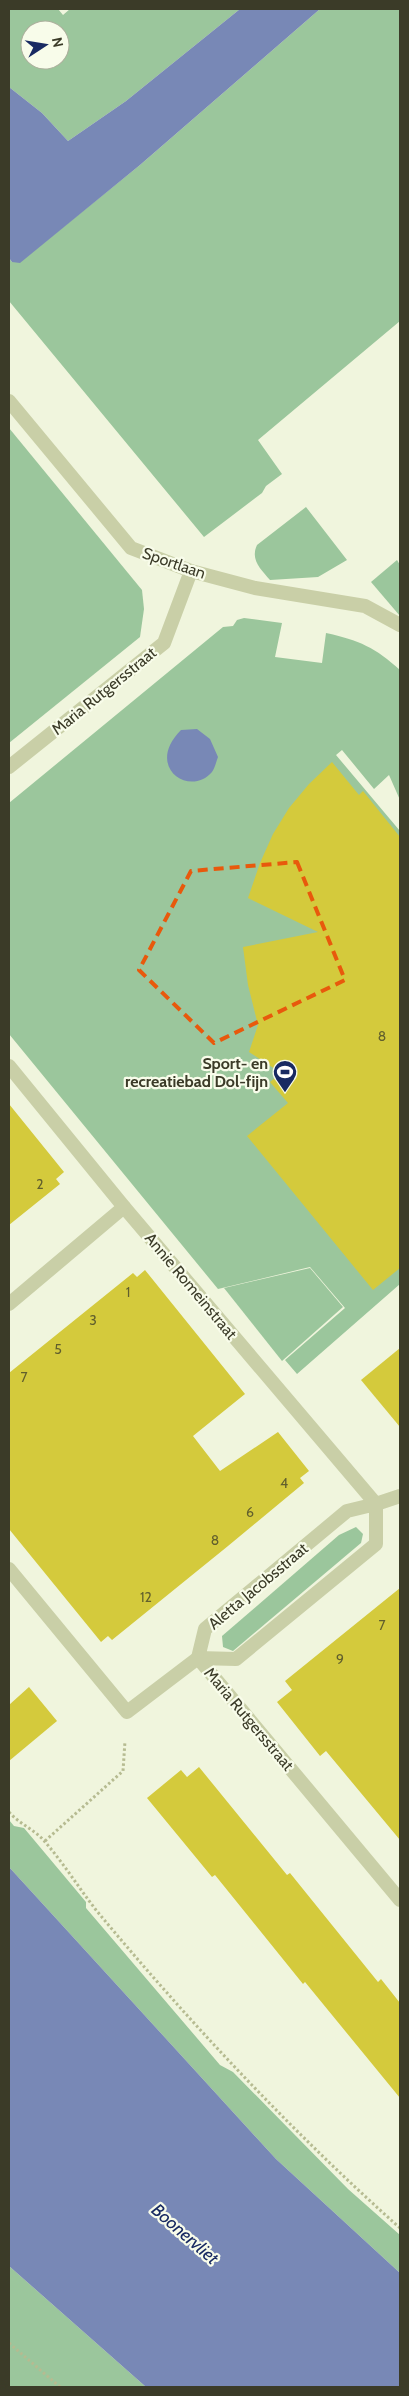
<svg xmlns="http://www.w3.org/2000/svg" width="409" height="2396" viewBox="0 0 409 2396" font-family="Cabin,sans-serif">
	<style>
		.green { fill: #9bc69c; fill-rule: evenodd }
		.water { fill: #7888b6 }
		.building { fill: #d4ca3c }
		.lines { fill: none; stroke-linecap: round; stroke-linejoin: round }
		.path { stroke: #b6bb91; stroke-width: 3; stroke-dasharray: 2.5 2.5; stroke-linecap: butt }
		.minor { stroke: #c9cfa7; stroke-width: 14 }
		.marked { fill: none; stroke: #e8590c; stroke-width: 4; stroke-dasharray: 10 6; stroke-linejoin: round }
		.labels { text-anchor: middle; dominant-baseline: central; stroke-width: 4.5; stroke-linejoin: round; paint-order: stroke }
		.number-label { font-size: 14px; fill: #615f2d }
		.street-label { font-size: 16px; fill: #3b3b28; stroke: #f8fcea }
		.poi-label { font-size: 16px; font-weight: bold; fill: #3b3b28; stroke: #f8fcea; text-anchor: end }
		.water-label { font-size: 18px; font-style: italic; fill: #182a62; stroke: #f8fcea }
	</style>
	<rect width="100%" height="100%" fill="#f0f5dd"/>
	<!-- green -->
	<g class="green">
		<path d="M 9,9 L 58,9 L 63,15 L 70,9 L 240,9 L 126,101 L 68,141 L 42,113 L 9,87 ZM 30,30 L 60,30 L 60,60 L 30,60 Z"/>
		<path d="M 320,9 L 400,9 L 400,321 L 258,440 L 282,474 L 266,486 L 262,493 L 204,537 L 9,301 L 9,258 L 12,262 L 20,262 L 140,165 Z"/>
		<path d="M 9,428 L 142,590 L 144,609 L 140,637 L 9,743 Z"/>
		<path d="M 306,507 L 347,560 L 318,577 L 270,580 C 261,569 250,560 257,545 Z"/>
		<path d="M 397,560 L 400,565 L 400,616 L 371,582 Z"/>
		<path d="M 244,618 L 282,623 L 275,657 L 322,663 L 326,633 C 359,640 376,648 400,670 L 400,800 L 389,775 L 374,789 L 342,750 L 336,755 L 400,831 L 400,1284 L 297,1374 L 285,1360 L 345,1308 L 310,1267 L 218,1289 L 9,1034 L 9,803 L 223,627 L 233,626 L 237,620 Z"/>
		<path d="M 310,1268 L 343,1307 L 282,1361 L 224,1288 Z"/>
		<path d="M 356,1527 L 363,1534 L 361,1543 L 233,1651 L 223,1647 L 222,1636 L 339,1535 Z"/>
		<path d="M 9,1820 L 14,1826 L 24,1828 L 86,1902 L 86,1908 L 220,2065 L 233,2072 L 348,2189 L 400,2235 L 400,2273 L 276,2159 L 9,1867 Z"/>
		<path d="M 9,2266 L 146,2387 L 9,2387 Z"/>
	</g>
	<!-- water -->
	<g class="water">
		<path d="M 240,9 L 320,9 L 140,165 L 20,263 L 12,262 L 9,258 L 9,87 L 42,113 L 68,141 L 126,101 Z"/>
		<path d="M 197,729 L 210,739 L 218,757 C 216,762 215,768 212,772 C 190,798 144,767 181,730 Z"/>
		<path d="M 9,1867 L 276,2159 L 400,2273 L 400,2387 L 146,2387 L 9,2266 Z"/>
	</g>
	<!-- building -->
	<g class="building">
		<path d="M 332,762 L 359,795 L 363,791 L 400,837 L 400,1268 L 373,1290 L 247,1136 L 288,1103 L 270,1082 L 281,1073 L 249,1052 L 258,1025 L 248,985 L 243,947 L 318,932 L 248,898 L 260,863 L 273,834 L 289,808 L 309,784 Z"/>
		<path d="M 9,1104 L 64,1172 L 56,1179 L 60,1184 L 9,1225 Z"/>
		<path d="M 145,1270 L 245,1394 L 193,1436 L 220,1471 L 278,1432 L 309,1471 L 300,1478 L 304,1483 L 228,1546 L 112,1640 L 108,1636 L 101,1642 L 9,1529 L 9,1373 L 133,1273 L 137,1277 Z"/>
		<path d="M 400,1348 L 400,1427 L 361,1380 Z"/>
		<path d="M 400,1588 L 400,1840 L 326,1751 L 320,1756 L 277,1702 L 292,1690 L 285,1681 Z"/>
		<path d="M 29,1687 L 57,1721 L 9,1761 L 9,1705 Z"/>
		<path d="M 199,1767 L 287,1875 L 290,1873 L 378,1982 L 381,1979 L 400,2003 L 400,2098 L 305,1982 L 303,1984 L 215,1875 L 212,1877 L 147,1798 L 181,1770 L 187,1777 Z"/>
	</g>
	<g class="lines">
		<!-- path -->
		<g class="path">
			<path d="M 9,1812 C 19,1824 36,1830 46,1843 C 64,1864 79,1888 96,1910 C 189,2022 291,2131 400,2228"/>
			<path d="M 45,1841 L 123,1771 L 125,1741"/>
			<path d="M 9,2343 L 60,2387"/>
		</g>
		<!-- minor -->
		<g class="minor">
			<path d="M 9,401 L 131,548 L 191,571 L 255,588 L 365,606 L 400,625"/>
			<path d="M 9,767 L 164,643 L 191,571"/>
			<path d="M 9,1066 L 124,1207 L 376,1504 L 400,1496"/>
			<path d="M 9,1304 L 124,1207"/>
			<path d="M 376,1504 L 376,1544 L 236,1659 L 198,1658 L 205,1629 L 347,1511 Z"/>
			<path d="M 9,1569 L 127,1712 L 198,1658 L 400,1900"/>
		</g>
	</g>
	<!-- marked area -->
	<path class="marked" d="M 297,862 L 345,980 L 214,1043 L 139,970 L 191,871 Z"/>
	<!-- icons -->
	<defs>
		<g id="stadium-pin" transform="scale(1.25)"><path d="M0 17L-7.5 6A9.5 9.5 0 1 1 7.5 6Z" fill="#182a62" stroke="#f8fcea"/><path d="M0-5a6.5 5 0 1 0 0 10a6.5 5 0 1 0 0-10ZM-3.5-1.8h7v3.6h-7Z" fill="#fff"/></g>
	</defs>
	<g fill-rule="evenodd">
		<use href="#stadium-pin" x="285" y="1072"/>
	</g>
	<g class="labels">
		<!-- number labels -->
		<g class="number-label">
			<text x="382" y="1036">8</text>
			<text x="40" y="1184">2</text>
			<text x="128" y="1292">1</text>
			<text x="93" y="1320">3</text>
			<text x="58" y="1349">5</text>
			<text x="24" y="1377">7</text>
			<text x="284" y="1483">4</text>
			<text x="250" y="1512">6</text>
			<text x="215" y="1540">8</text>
			<text x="146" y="1597">12</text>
			<text x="382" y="1625">7</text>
			<text x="340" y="1659">9</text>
		</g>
		<!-- street labels -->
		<g class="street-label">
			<text transform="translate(174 563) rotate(19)">Sportlaan</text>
			<text transform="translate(104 691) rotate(-39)">Maria Rutgersstraat</text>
			<text transform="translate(191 1286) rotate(50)">Annie Romeinstraat</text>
			<text transform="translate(258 1586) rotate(-40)">Aletta Jacobsstraat</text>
			<text transform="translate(249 1719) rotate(50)">Maria Rutgersstraat</text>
		</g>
		<!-- poi labels -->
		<g class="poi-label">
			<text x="268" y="1063">Sport- en<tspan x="268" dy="18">recreatiebad Dol-fijn</tspan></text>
		</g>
		<!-- water labels -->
		<g class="water-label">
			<text transform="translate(185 2234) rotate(41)">Boonervliet</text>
		</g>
	</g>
	<!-- border -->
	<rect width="409" height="2396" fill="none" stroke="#3b3b28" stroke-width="20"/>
	<!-- north arrow -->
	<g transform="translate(45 45) rotate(78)"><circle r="24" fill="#f8fcea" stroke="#acaf9c"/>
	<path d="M0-4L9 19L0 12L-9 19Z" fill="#182a62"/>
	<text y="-8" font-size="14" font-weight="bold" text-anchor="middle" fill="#3b3b28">N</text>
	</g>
</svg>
